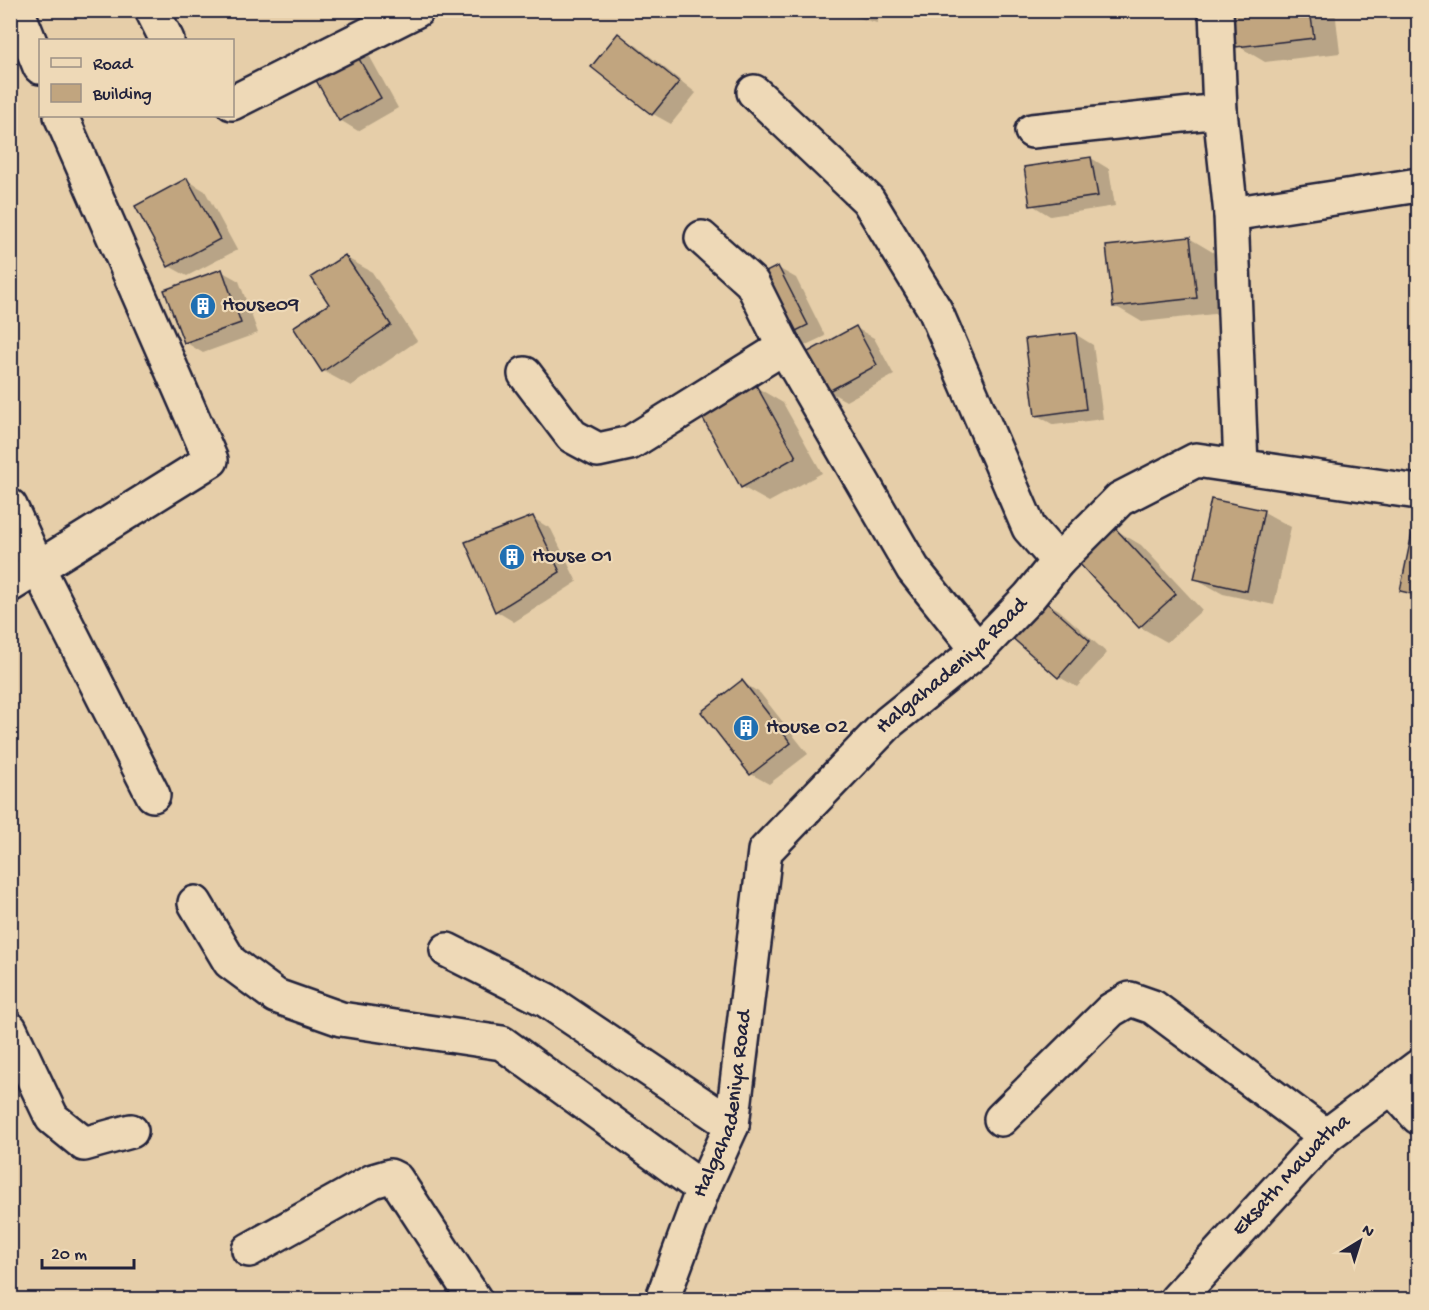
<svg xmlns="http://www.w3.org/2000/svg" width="1429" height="1310" viewBox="0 0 1429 1310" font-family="'Gochi Hand',sans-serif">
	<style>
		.shadow { fill: #0003 }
		.building { fill: #c1a57f; stroke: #22223b; stroke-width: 1.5 }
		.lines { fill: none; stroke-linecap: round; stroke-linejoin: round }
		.minor-casing { stroke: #22223b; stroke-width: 38 }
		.minor { stroke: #eed9b7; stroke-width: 33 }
		.labels { text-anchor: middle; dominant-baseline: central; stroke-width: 4.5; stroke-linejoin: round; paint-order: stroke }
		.poi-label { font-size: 22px; fill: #22223b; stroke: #eed9b7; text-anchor: start }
		.street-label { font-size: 22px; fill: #22223b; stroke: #eed9b7 }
	</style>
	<rect width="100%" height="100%" fill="#e6cea9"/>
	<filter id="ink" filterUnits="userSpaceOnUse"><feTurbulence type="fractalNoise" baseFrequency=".0167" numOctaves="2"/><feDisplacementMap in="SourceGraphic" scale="12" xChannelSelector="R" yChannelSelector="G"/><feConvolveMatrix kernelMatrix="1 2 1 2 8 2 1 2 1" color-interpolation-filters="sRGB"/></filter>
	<g filter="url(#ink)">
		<!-- shadow -->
		<g class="shadow">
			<path d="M 831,10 L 880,10 L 877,23 Z"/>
			<path d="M 1233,10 L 1335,10 L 1340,53 L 1265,62 L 1238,46 Z"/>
			<path d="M 619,35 L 637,46 L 696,93 L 671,124 L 653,114 L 593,67 Z"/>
			<path d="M 364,46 L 398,108 L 358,131 L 340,120 L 305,58 Z"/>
			<path d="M 1091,158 L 1109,169 L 1115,206 L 1050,216 L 1032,205 Z"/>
			<path d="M 187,180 L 205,191 L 237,250 L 187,276 L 169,266 Z"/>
			<path d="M 1189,238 L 1216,254 L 1223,313 L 1142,322 L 1115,306 Z"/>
			<path d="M 345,257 L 372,272 L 417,341 L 351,386 L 323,371 L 331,305 Z"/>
			<path d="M 778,268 L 796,278 L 825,336 L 791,352 Z"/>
			<path d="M 221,271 L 239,281 L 258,333 L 203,353 L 185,342 Z"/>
			<path d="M 856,328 L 874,338 L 894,375 L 846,401 L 828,391 Z"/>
			<path d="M 1075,334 L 1093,345 L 1103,419 L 1054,425 L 1036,415 Z"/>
			<path d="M 756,387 L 783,403 L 822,473 L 769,502 L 742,487 Z"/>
			<path d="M 1212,501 L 1264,512 L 1291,527 L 1274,605 L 1223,594 L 1196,579 Z"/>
			<path d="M 533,518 L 551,529 L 577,582 L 514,622 L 496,611 L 467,543 Z"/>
			<path d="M 1114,529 L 1141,545 L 1202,610 L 1167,642 L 1140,627 Z"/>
			<path d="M 1414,534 L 1418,536 L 1418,600 L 1401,590 Z"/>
			<path d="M 1042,600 L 1059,610 L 1107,653 L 1077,687 L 1059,677 Z"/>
			<path d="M 742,682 L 760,693 L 808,754 L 769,784 L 751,774 Z"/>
		</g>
		<!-- building -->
		<g class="building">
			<path d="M 1231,10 L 1310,10 L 1314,38 L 1236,47 Z"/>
			<path d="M 618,33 L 679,82 L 652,115 L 591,67 Z"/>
			<path d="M 345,34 L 381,98 L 339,121 L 303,57 Z"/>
			<path d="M 1091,157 L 1098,196 L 1030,206 L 1024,167 Z"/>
			<path d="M 187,178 L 220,239 L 168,267 L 135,206 Z"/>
			<path d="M 1190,237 L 1197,298 L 1113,307 L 1106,246 Z"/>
			<path d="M 345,255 L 391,325 L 322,372 L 293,327 L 329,304 L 311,277 Z"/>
			<path d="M 778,266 L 808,325 L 772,343 L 742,284 Z"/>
			<path d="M 222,269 L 241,323 L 184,343 L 164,290 Z"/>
			<path d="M 856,326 L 877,365 L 827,392 L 806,353 Z"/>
			<path d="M 1076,333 L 1086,409 L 1035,416 L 1025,339 Z"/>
			<path d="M 756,385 L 796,457 L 741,488 L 701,415 Z"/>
			<path d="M 1211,499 L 1264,510 L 1247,591 L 1194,579 Z"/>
			<path d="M 533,516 L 560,572 L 495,612 L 465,542 Z"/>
			<path d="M 1114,527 L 1176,594 L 1139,628 L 1077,561 Z"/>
			<path d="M 1412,533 L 1418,534 L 1418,595 L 1400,591 Z"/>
			<path d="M 1041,598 L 1090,641 L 1058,678 L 1009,635 Z"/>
			<path d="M 742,680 L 791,743 L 750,775 L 701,712 Z"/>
		</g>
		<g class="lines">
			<!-- minor casing -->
			<g class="minor-casing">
				<g id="minor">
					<path d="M 17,10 L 40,67"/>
					<path d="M 152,10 L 167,40"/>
					<path d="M 1216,10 L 1220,111 L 1231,214 L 1241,466"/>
					<path d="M 754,92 L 868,200 L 935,310 L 1029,528 L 1058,561"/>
					<path d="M 232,103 L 417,10"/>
					<path d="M 1032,131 L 1220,111"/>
					<path d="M 1231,214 L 1418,185"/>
					<path d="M 702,238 L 752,283 L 784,347 L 913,569 L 978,650"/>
					<path d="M 525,374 L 572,436 L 598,450 L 630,443 L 784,347"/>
					<path d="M 10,506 L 38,568 L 153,795"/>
					<path d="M 10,585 L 211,460 L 61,116"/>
					<path d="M 195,903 L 230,962 L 276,996 L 341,1019 L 502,1043 L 703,1189"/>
					<path d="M 447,950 L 546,1000 L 732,1125"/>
					<path d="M 10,1029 L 52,1118 L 84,1144 L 131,1131"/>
					<path d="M 1391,1087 L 1418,1117"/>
					<path d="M 1001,1119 L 1111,1010 L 1130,999 L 1153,1007 L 1326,1136"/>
					<path d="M 249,1250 L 373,1181 L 390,1176 L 396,1179 L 475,1300"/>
					<path id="s1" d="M 662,1300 L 703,1189 L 732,1125 L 765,851 L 889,722 L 978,650 L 1029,597 L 1058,561 L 1120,499 L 1196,460 L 1418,492"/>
					<path id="s2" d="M 1176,1300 L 1326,1136 L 1418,1067"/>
				</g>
			</g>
			<!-- minor -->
			<use href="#minor" class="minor"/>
		</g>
	</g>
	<!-- icons -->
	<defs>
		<g id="building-disc" transform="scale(1.35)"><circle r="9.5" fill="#1f6fb2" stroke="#eed9b7"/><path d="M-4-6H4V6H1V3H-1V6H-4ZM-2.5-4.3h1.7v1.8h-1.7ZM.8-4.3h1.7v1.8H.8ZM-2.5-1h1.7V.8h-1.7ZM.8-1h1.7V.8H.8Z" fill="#fff"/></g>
	</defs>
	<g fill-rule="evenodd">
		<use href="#building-disc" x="203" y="306"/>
		<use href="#building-disc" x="512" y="557"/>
		<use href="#building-disc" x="746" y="728"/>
	</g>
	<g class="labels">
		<!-- poi labels -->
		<g class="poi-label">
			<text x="222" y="306">House09</text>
			<text x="532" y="557">House 01</text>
			<text x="766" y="728">House 02</text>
		</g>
		<!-- street labels -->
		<g class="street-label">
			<text stroke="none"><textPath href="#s1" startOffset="728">Halgahadeniya Road</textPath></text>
			<text stroke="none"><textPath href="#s1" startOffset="207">Halgahadeniya Road</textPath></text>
			<text stroke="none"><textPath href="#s2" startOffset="170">Eksath Mawatha</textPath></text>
		</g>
	</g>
	<!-- margin -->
	<rect width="1429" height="1310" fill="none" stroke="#eed9b7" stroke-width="36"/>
	<rect x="18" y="18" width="1393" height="1274" fill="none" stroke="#22223b" stroke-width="2" filter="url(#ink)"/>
	<!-- legend -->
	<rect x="39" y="39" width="195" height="78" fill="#eed9b7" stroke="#9c9085" stroke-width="1.5"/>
	<rect x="51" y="58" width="30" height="9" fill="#eed9b7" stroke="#9c9085" stroke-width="1.5"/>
	<text x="93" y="69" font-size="18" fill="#22223b">Road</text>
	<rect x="51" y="84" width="30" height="18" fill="#c1a57f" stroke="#9c9085" stroke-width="1.5"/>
	<text x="93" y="99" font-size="18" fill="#22223b">Building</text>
	<!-- north arrow -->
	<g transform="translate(1360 1241) rotate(38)" stroke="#eed9b7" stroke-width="4.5" paint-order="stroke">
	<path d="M0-4.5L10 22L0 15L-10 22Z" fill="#22223b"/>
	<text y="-9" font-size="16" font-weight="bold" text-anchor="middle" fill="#22223b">N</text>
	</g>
	<!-- scale -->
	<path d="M42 1259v9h92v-9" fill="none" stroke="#22223b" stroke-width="3"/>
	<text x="51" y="1259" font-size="18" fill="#22223b" stroke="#eed9b7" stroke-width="4.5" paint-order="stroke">20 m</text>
</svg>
